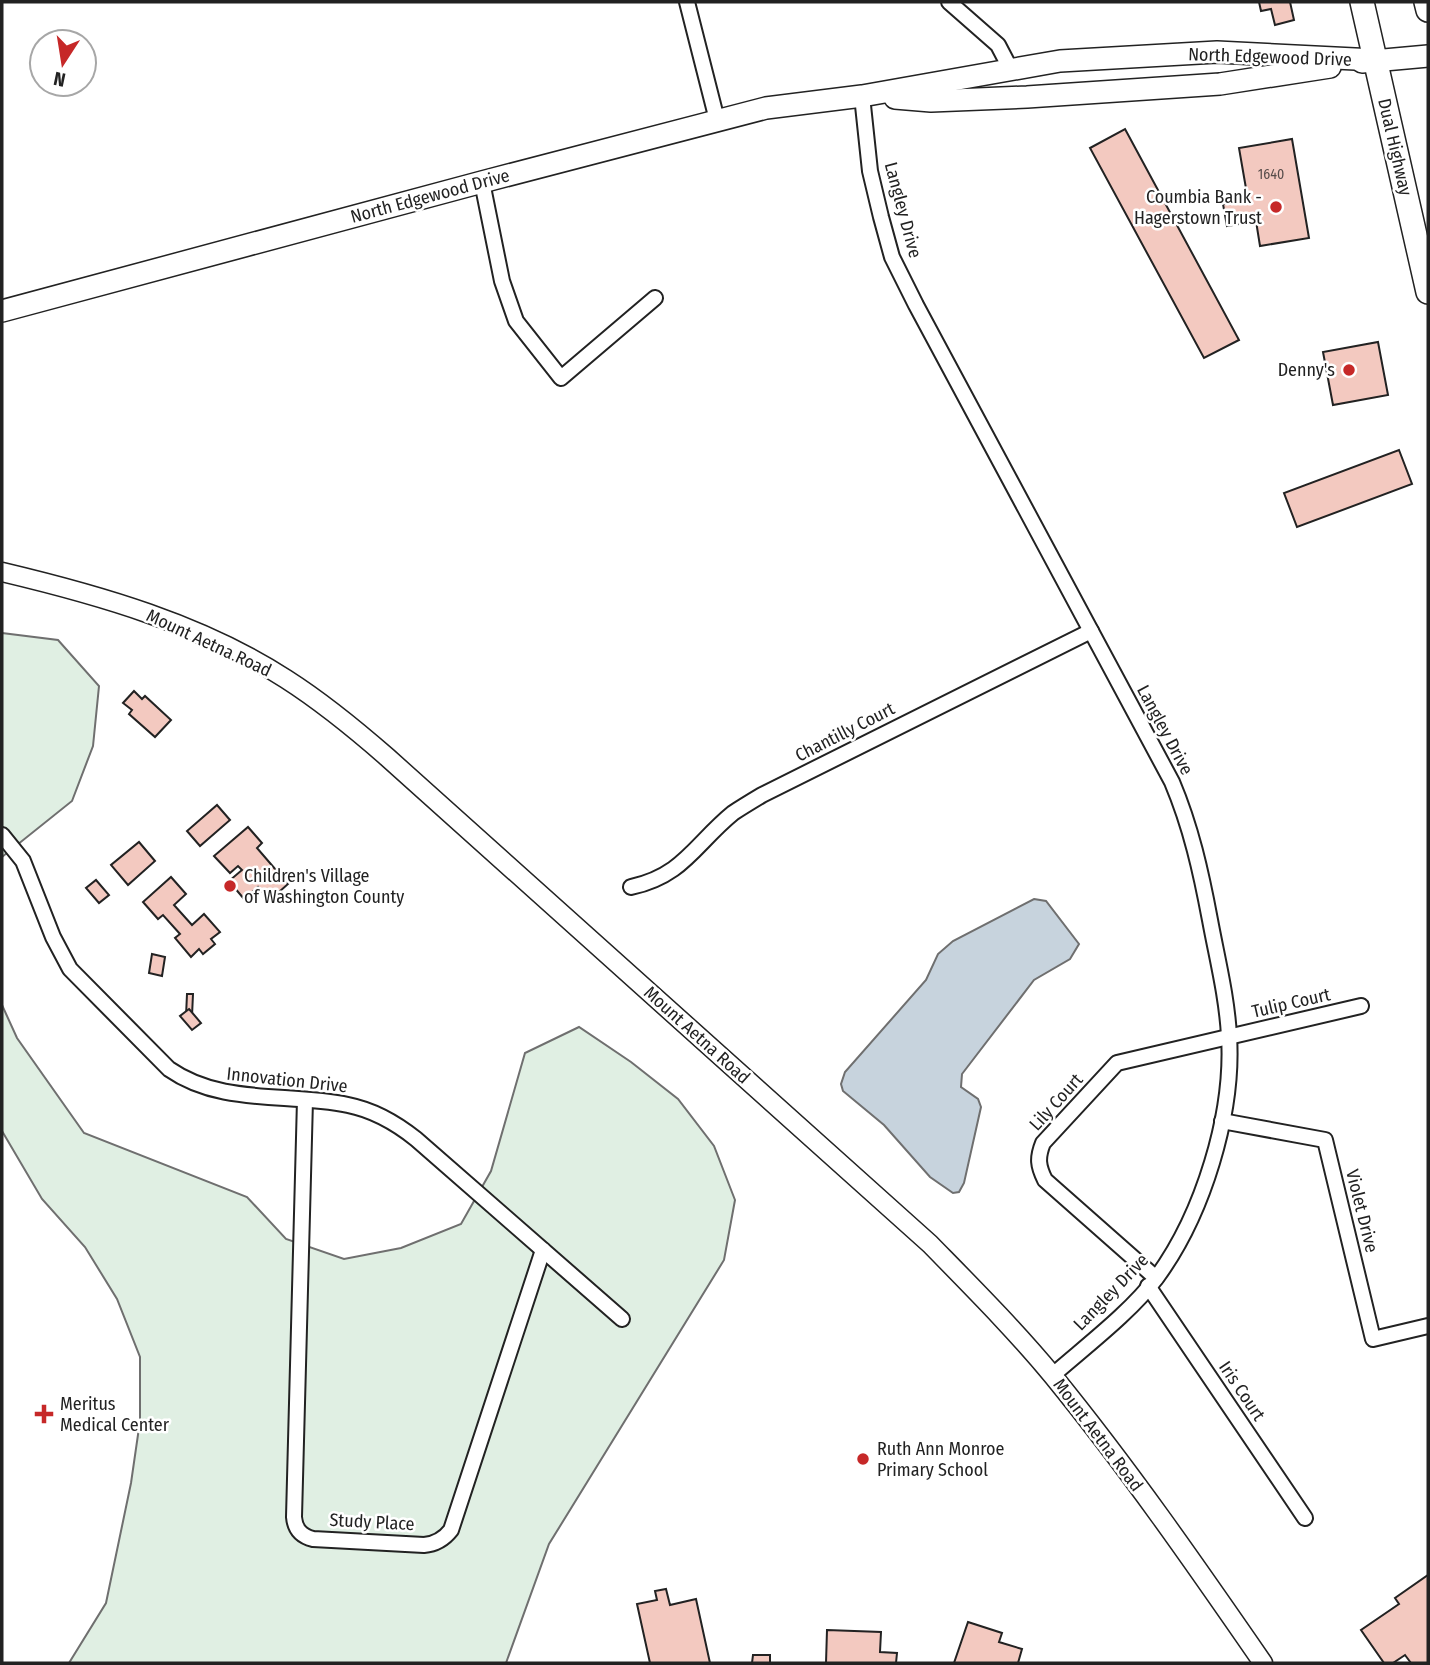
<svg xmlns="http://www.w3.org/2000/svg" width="1430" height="1665" viewBox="0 0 1430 1665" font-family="'Fira Sans Condensed',sans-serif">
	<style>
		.green { fill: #e0efe3; stroke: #6f6f6f; stroke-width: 2 }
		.water { fill: #c7d3dd; stroke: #6f6f6f; stroke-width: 2 }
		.building { fill: #f3c9c0; stroke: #222; stroke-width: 2 }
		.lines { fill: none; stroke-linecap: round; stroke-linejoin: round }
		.minor-casing { stroke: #222; stroke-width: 18 }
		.tertiary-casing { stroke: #222; stroke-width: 21 }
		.secondary-casing { stroke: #222; stroke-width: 24 }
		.primary-casing { stroke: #222; stroke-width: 26 }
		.minor { stroke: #fff; stroke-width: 14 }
		.tertiary { stroke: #fff; stroke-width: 18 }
		.secondary { stroke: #fff; stroke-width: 21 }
		.primary { stroke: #fff; stroke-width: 23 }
		.poi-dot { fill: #c62828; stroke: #fff; stroke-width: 2.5 }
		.labels { text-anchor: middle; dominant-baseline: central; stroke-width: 5; stroke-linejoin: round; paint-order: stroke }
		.number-label { font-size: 14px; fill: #564c4a }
		.street-label { font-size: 18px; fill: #222; stroke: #fff }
		.poi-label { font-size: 18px; fill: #222; stroke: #fff; text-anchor: start }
	</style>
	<rect width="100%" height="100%" fill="#fff"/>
	<!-- green -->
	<g class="green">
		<path d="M 2,633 L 58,640 L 99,686 L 93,746 L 72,801 L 2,857 Z"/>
		<path d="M 2,1005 L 17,1038 L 84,1133 L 247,1197 L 286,1239 L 344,1259 L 401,1248 L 461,1224 L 491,1171 L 525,1053 L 579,1027 L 631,1062 L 678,1099 L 714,1146 L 735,1200 L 724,1260 L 549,1544 L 506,1663 L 69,1663 L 106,1603 L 131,1483 L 140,1421 L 140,1357 L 117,1299 L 85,1247 L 42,1199 L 2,1131 Z"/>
	</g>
	<!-- water -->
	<path class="water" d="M 1034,899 L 1046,901 L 1079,944 L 1070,959 L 1034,980 L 962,1074 L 961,1087 L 978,1099 L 981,1107 L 964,1183 L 959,1192 L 953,1193 L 930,1177 L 884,1125 L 843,1091 L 841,1084 L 845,1072 L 926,980 L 938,954 L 953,941 Z"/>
	<!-- building -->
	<g class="building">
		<path d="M 1259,2 L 1293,2 L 1290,2 L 1294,20 L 1275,25 L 1271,9 L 1261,11 Z"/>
		<path d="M 1125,129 L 1239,340 L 1204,358 L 1090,148 Z"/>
		<path d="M 1292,139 L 1309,238 L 1260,246 L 1256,221 L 1227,226 L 1223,204 L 1248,200 L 1239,148 Z"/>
		<path d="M 1378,342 L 1388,395 L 1333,405 L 1323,352 Z"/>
		<path d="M 1399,450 L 1412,484 L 1297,527 L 1284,493 Z"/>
		<path d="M 134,691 L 142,699 L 145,696 L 171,720 L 155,737 L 129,714 L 132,710 L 123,703 Z"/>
		<path d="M 217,805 L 230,820 L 200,846 L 187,831 Z"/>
		<path d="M 248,827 L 262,843 L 257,848 L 288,884 L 270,900 L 258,887 L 244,899 L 229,881 L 242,870 L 238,866 L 230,873 L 214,856 Z"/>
		<path d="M 139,842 L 155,861 L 128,885 L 111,865 Z"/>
		<path d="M 171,877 L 186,894 L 174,905 L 192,925 L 204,914 L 220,932 L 211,939 L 215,944 L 203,954 L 199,949 L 191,957 L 175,938 L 180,934 L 163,915 L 158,919 L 143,902 Z"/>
		<path d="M 96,880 L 109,895 L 99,903 L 86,888 Z"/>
		<path d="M 152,954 L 165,957 L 162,976 L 149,973 Z"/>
		<path d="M 187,994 L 193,994 L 192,1016 L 186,1016 Z"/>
		<path d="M 189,1009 L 201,1023 L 192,1030 L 180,1016 Z"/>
		<path d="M 1428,1575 L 1428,1663 L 1411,1663 L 1405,1655 L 1393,1663 L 1384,1663 L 1361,1630 L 1399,1604 L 1395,1598 Z"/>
		<path d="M 666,1589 L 670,1605 L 696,1599 L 710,1663 L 650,1663 L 637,1604 L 657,1600 L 655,1591 Z"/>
		<path d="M 968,1622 L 1002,1633 L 999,1642 L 1022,1649 L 1018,1663 L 954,1663 Z"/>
		<path d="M 827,1630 L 881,1632 L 880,1652 L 897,1653 L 896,1663 L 826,1663 Z"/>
		<path d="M 753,1655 L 770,1655 L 770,1663 L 752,1663 Z"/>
	</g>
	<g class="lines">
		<!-- minor casing -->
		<g class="minor-casing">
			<g id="minor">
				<path d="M 687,2 L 717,120"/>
				<path d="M 949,2 L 998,45 L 1010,68"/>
				<path d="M 862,96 L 870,171 L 881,217 L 892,257 L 916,305 L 1172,782 C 1191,827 1201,872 1210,920 C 1217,958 1227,997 1229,1036 C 1234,1114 1203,1214 1157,1277 C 1131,1312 1086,1346 1053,1375"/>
				<path d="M 482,182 L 502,281 L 516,321 L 561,378 L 655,298"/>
				<path d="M 2,835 L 23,861 L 53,937 L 70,969 L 169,1069 C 222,1106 288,1092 348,1105 C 373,1110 396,1123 416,1139 L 622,1319"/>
				<path d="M 631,887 C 683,876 695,844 733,813 C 742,807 752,801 762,795 L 1091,631"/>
				<path d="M 305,1100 L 294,1517 C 295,1529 301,1536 313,1539 L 424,1545 C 436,1544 444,1539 451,1530 L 543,1250"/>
				<path d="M 1222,1121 L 1325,1140 L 1373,1339 L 1428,1326"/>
				<path d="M 1156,1278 L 1045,1180 C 1038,1166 1037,1158 1043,1143 L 1117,1063 L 1361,1006"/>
				<path d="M 1148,1286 L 1305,1518"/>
			</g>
		</g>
		<!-- tertiary casing -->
		<g class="tertiary-casing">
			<path id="tertiary" d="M 2,572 C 99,595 201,624 286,679 C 322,702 355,729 387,757 L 930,1244 C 972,1287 1015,1330 1053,1376 C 1128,1468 1196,1566 1263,1663"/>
		</g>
		<!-- secondary casing -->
		<g class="secondary-casing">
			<g id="secondary">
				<path d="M 1362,62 L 1428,56"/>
				<path d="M 895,98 L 931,101 L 1027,97 L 1220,84 L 1330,67"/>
				<path d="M 2,311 L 482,182 L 766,108 L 862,96 L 1060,61 L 1217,52 L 1375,60"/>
			</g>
		</g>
		<!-- primary casing -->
		<g class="primary-casing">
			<g id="primary">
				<path d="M 1362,2 L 1428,292"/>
				<path d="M 1426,2 L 1428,10"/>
			</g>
		</g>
		<!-- minor -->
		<use href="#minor" class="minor"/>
		<!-- tertiary -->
		<use href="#tertiary" class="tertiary"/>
		<!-- secondary -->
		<use href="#secondary" class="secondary"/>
		<!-- primary -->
		<use href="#primary" class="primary"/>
	</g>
	<!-- markers -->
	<g class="poi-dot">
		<circle cx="1276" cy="207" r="7"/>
		<circle cx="1349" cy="370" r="7"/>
		<circle cx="230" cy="886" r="7"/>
		<path d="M40.5 1403.5h7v7h7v7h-7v7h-7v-7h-7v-7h7z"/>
		<circle cx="863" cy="1459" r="7"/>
	</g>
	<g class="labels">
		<!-- number labels -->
		<g class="number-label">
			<text x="1271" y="174">1640</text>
		</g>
		<!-- street labels -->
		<g class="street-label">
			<text transform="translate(1270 57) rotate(2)">North Edgewood Drive</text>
			<text transform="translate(1395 147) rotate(77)">Dual Highway</text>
			<text transform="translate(430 196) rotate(-15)">North Edgewood Drive</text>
			<text transform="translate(903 210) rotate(75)">Langley Drive</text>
			<text transform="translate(209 643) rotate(25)">Mount Aetna Road</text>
			<text transform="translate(1165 730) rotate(62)">Langley Drive</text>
			<text transform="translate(845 732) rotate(-27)">Chantilly Court</text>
			<text transform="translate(1291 1003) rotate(-13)">Tulip Court</text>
			<text transform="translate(697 1035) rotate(42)">Mount Aetna Road</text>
			<text transform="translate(287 1080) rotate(6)">Innovation Drive</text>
			<text transform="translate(1056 1102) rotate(-48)">Lily Court</text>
			<text transform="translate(1362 1211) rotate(76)">Violet Drive</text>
			<text transform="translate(1111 1292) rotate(-46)">Langley Drive</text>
			<text transform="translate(1242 1391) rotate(56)">Iris Court</text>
			<text transform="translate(1098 1435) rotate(53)">Mount Aetna Road</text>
			<text transform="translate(372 1522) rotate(3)">Study Place</text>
		</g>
		<!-- poi labels -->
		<g class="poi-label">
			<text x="1262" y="197" text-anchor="end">Coumbia Bank -<tspan x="1262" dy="21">Hagerstown Trust</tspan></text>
			<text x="1335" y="370" text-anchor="end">Denny's</text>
			<text x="244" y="876">Children's Village<tspan x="244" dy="21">of Washington County</tspan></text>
			<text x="60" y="1404">Meritus<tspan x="60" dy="21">Medical Center</tspan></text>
			<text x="877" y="1449">Ruth Ann Monroe<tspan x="877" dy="21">Primary School</tspan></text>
		</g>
	</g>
	<!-- border -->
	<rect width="1430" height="1665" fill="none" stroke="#222222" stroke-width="7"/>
	<!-- north arrow -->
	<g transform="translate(63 63) rotate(192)"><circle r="33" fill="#ffffff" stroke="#a7a7a7" stroke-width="2"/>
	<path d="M0-5L12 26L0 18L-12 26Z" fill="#c62828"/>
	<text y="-10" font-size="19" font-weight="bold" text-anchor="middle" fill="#222222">N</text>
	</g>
</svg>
